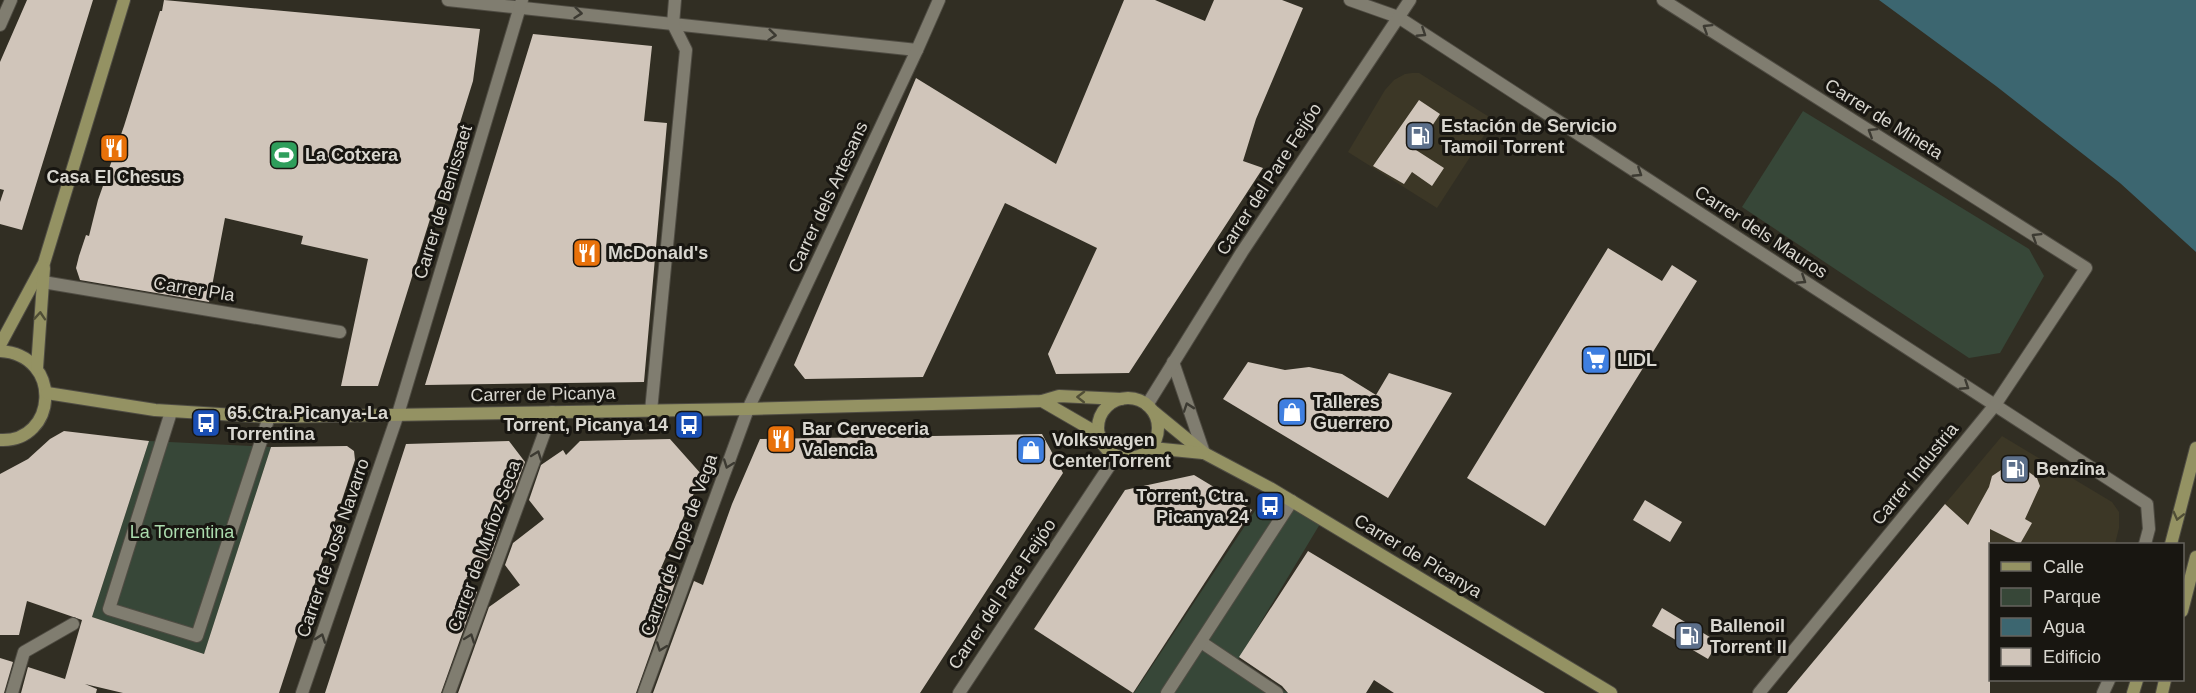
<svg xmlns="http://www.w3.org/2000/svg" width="2196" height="693" viewBox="0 0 2196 693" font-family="Helvetica,sans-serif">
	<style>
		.built { fill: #3c3726 }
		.green { fill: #374738 }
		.water { fill: #3c6670 }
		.building { fill: #d0c5ba }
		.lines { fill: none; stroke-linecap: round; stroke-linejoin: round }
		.street-casing { stroke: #4f4c43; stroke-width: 14 }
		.secondary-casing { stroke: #4f4c43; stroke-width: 14 }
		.street { stroke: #807d70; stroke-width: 12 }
		.secondary { stroke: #949263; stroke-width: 12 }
		.oneway { stroke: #3c3a32 }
		.oneway2 { stroke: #504e36 }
		.labels { text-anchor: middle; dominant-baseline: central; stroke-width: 6; stroke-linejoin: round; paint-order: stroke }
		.street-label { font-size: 18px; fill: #d9d7d0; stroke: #181611 }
		.poi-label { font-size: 18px; font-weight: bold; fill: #d9d7d0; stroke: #181611; text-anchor: start }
		.park-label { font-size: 18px; fill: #abdbad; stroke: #181611 }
	</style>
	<rect width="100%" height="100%" fill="#312e23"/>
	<!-- built -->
	<g class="built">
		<path d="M 1412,73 L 1419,73 L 1494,120 L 1437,208 L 1348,152 L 1385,90 L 1394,80 L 1405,74 Z"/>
		<path d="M 2002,436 L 2112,502 L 2119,512 L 2119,528 L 2115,544 L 1990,545 L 1945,504 Z"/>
	</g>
	<!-- green -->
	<g class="green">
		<path d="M 1803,111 L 2029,249 L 2044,276 L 2000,353 L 1969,358 L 1742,207 Z"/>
		<path d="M 149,441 L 271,447 L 204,654 L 92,617 Z"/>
		<path d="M 1270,488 L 1323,519 L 1238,660 L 1288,693 L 1134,693 Z"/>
	</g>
	<!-- water -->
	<path class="water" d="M 1879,0 L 2196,0 L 2196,252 L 2120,183 L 1996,86 Z"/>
	<!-- building -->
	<g class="building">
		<path d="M 27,0 L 93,0 L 22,230 L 0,224 L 0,202 L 4,190 L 0,189 L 0,62 Z"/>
		<path d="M 164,0 L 480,29 L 473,81 L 378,386 L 341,386 L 368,259 L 301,244 L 303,236 L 225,218 L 209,302 L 80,280 L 76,268 L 79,256 L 86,235 L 89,236 L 98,200 L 124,126 L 160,11 L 162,11 Z"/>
		<path d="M 1124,0 L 1155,0 L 1205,21 L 1214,0 L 1282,0 L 1303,8 L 1256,119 L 1243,161 L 1263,168 L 1129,373 L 1056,374 L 1048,354 L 1097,248 L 1005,203 L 923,377 L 805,379 L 794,365 L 916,78 L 1056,164 Z"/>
		<path d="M 533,34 L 652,46 L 644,121 L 667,123 L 644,382 L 425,385 Z"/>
		<path d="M 1419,100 L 1440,114 L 1416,150 L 1444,168 L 1432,186 L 1412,172 L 1404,184 L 1373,166 Z"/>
		<path d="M 1608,248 L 1662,281 L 1672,265 L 1697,281 L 1545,526 L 1467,478 Z"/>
		<path d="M 1248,362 L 1285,370 L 1309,367 L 1342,374 L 1376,395 L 1389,373 L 1452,393 L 1388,498 L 1223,399 Z"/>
		<path d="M 64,431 L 149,441 L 92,617 L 204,654 L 271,447 L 347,446 L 354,451 L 355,460 L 279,693 L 123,693 L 85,684 L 97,689 L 96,693 L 21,693 L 28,667 L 65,679 L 82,620 L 27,601 L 19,635 L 0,635 L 0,474 L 28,459 L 50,439 Z"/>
		<path d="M 1042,434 L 1063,473 L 920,693 L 653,693 L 694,581 L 703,585 L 732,504 L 760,439 Z"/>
		<path d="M 670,439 L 702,475 L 661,568 L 678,575 L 636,693 L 458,693 L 489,607 L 520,585 L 505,565 L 513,543 L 544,519 L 529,500 L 541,465 L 563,450 L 566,455 L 580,441 Z"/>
		<path d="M 509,441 L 525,462 L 514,492 L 489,515 L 500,529 L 490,558 L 466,578 L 477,592 L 441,693 L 325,693 L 406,444 Z"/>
		<path d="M 2001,470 L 2026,470 L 2037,478 L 2040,486 L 2025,519 L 2032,523 L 2020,544 L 1990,529 L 1990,693 L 1787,693 L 1945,504 L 1968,525 L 1989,487 L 1992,476 Z"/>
		<path d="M 1194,475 L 1252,510 L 1133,693 L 1034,629 L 1125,490 Z"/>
		<path d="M 1645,500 L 1682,522 L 1670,542 L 1633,520 Z"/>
		<path d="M 1308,551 L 1498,665 L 1545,693 L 1394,693 L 1374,680 L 1366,693 L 1288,693 L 1282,686 L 1239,657 Z"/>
		<path d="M 1662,608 L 1718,642 L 1708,659 L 1652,626 Z"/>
		<path d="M 0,658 L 13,662 L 4,693 L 0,693 Z"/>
	</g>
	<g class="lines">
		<!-- street casing -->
		<g class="street-casing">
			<g id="street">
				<path d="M 448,0 L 917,50"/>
				<path d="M 1350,0 L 1398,17 L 2147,504 L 2149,529 L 2145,544"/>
				<path d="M 1663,0 L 2086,268 L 1995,405 L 1759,693"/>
				<path d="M 0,25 L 11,0"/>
				<path d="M 43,282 L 340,332"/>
				<path d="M 1173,362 L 1204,453"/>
				<path d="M 1147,405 L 1242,252 L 1410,0"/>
				<path d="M 651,411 L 686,50 L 673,24 L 675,0"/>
				<path d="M 171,412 L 109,609 L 197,636 L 269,417"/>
				<path d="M 1201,642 L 1277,693"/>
				<path d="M 12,693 L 24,652 L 73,624"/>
				<path d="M 302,693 L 398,414 L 522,0"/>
				<path d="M 449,693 L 552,412"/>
				<path d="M 644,693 L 748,409 L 917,50 L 939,0"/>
				<path d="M 959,693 L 1116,456"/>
				<path d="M 1167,693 L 1292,501"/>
				<path d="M 2103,693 L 2109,680"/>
			</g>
		</g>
		<!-- secondary casing -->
		<g class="secondary-casing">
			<g id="secondary">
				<path d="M 0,345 L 44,263 L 124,0"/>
				<path d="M 0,351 C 64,355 57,443 0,440"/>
				<path d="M 37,368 L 44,268"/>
				<path d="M 47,393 L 155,410 L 269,417 L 748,409 L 1042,401 L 1059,396 L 1121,399"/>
				<circle cx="1128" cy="428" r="30"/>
				<path d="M 1042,401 L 1099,434"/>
				<path d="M 1154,412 L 1204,453 L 1270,488 L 1611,693"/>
				<path d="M 1152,448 L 1203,453"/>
				<path d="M 2171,544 L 2196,448"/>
				<path d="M 2182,611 L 2196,557"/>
				<path d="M 2133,693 L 2137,680"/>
				<path d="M 2162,693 L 2165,680"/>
			</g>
		</g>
		<!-- street -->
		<use href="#street" class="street"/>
		<!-- secondary -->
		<use href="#secondary" class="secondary"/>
	</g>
	<!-- one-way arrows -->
	<defs><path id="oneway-chevron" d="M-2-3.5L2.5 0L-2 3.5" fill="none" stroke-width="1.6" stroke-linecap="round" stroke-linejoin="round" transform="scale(1.5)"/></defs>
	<g class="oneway">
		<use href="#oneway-chevron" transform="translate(578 13) rotate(6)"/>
		<use href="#oneway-chevron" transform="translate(1707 28) rotate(-148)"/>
		<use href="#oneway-chevron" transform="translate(1422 33) rotate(33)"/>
		<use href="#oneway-chevron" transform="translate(772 35) rotate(6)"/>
		<use href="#oneway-chevron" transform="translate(1872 132) rotate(-148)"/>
		<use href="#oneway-chevron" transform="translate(1638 173) rotate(33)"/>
		<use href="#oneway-chevron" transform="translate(2036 237) rotate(-148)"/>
		<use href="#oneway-chevron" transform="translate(1802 280) rotate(33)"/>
		<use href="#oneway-chevron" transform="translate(1965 386) rotate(33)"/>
		<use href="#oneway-chevron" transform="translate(1188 407) rotate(-109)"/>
		<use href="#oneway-chevron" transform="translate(537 455) rotate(-70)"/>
		<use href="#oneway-chevron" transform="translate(728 464) rotate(110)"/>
		<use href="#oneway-chevron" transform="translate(321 638) rotate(-71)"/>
		<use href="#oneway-chevron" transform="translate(470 638) rotate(-70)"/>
		<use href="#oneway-chevron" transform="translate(661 647) rotate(110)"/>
	</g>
	<g class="oneway2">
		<use href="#oneway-chevron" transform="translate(40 316) rotate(-86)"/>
		<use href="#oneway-chevron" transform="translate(1081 397) rotate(-179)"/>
		<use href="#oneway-chevron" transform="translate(2178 516) rotate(104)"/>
	</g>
	<!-- icons -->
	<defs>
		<g id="fuel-square" transform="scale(1.5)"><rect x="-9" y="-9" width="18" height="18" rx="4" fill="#5c6f8a" stroke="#181611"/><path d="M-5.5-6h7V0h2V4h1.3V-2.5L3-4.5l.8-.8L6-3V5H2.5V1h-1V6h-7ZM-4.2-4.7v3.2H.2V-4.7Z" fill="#fff"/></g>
		<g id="restaurant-square" transform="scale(1.5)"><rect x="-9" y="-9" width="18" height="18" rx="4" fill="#e8710a" stroke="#181611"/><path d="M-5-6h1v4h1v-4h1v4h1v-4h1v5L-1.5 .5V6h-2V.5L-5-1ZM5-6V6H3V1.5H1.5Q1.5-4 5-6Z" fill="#fff"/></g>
		<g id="stadium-square" transform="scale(1.5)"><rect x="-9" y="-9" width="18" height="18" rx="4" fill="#2e9e5b" stroke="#181611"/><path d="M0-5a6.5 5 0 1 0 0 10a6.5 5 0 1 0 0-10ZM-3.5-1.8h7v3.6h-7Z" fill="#fff"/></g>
		<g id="supermarket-square" transform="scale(1.5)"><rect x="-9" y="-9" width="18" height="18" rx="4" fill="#3f7fe0" stroke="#181611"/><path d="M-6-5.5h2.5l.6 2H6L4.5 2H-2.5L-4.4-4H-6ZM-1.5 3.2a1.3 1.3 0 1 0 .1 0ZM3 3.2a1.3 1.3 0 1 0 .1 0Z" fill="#fff"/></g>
		<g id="shop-square" transform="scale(1.5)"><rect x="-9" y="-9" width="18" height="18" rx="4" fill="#3f7fe0" stroke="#181611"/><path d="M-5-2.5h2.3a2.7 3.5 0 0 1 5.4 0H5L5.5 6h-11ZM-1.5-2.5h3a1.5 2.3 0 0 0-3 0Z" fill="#fff"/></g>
		<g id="bus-square" transform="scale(1.5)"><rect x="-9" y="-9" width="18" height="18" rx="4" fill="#1a4fb4" stroke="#181611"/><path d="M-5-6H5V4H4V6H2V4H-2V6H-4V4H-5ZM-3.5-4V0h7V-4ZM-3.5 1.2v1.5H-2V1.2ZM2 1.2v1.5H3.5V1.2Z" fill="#fff"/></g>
	</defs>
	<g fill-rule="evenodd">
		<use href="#fuel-square" x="1420" y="136"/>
		<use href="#restaurant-square" x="114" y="148"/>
		<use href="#stadium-square" x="284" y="155"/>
		<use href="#restaurant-square" x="587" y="253"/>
		<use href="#supermarket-square" x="1596" y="360"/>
		<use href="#shop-square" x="1292" y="412"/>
		<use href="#bus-square" x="206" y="423"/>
		<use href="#bus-square" x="689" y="425"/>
		<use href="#restaurant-square" x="781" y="439"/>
		<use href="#shop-square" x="1031" y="450"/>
		<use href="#fuel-square" x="2015" y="469"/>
		<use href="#bus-square" x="1270" y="506"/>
		<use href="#fuel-square" x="1689" y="636"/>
	</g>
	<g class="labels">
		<!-- street labels -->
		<g class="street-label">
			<text transform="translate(1884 119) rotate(32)">Carrer de Mineta</text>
			<text transform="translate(1269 179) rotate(-57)">Carrer del Pare Feijóo</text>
			<text transform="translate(828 197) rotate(-65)">Carrer dels Artesans</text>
			<text transform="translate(443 202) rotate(-73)">Carrer de Benissaet</text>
			<text transform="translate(1761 232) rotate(33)">Carrer dels Mauros</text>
			<text transform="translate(194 289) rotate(9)">Carrer Pla</text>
			<text transform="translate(543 394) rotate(-1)">Carrer de Picanya</text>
			<text transform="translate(1915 474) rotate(-51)">Carrer Industria</text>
			<text transform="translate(679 545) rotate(-70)">Carrer de Lope de Vega</text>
			<text transform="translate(484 546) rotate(-70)">Carrer de Muñoz Seca</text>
			<text transform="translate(333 548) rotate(-71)">Carrer de José Navarro</text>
			<text transform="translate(1418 556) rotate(31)">Carrer de Picanya</text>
			<text transform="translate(1002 594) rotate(-56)">Carrer del Pare Feijóo</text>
		</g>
		<!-- poi labels -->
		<g class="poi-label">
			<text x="1441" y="126">Estación de Servicio<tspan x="1441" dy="21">Tamoil Torrent</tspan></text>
			<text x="305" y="155">La Cotxera</text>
			<text x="114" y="177" text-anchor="middle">Casa El Chesus</text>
			<text x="608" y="253">McDonald's</text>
			<text x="1617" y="360">LIDL</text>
			<text x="1313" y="402">Talleres<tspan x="1313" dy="21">Guerrero</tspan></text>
			<text x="227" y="413">65.Ctra.Picanya-La<tspan x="227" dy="21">Torrentina</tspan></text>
			<text x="668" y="425" text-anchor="end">Torrent, Picanya 14</text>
			<text x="802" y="429">Bar Cerveceria<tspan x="802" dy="21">Valencia</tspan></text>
			<text x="1052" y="440">Volkswagen<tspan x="1052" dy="21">CenterTorrent</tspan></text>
			<text x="2036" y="469">Benzina</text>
			<text x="1249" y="496" text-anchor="end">Torrent, Ctra.<tspan x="1249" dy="21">Picanya 24</tspan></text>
			<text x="1710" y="626">Ballenoil<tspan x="1710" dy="21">Torrent II</tspan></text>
		</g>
		<!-- park labels -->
		<g class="park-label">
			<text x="182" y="532">La Torrentina</text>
		</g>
	</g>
	<!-- legend -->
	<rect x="1989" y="543" width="195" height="138" fill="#181611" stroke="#65635d" stroke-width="1.5"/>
	<rect x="2001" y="562" width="30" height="9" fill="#949263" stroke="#65635d" stroke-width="1.5"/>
	<text x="2043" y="573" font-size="18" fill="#d9d7d0">Calle</text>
	<rect x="2001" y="588" width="30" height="18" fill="#374738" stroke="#65635d" stroke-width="1.5"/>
	<text x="2043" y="603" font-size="18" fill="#d9d7d0">Parque</text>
	<rect x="2001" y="618" width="30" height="18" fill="#3c6670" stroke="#65635d" stroke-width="1.5"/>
	<text x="2043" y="633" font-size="18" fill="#d9d7d0">Agua</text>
	<rect x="2001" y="648" width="30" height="18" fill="#d0c5ba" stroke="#65635d" stroke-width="1.5"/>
	<text x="2043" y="663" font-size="18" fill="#d9d7d0">Edificio</text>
</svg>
